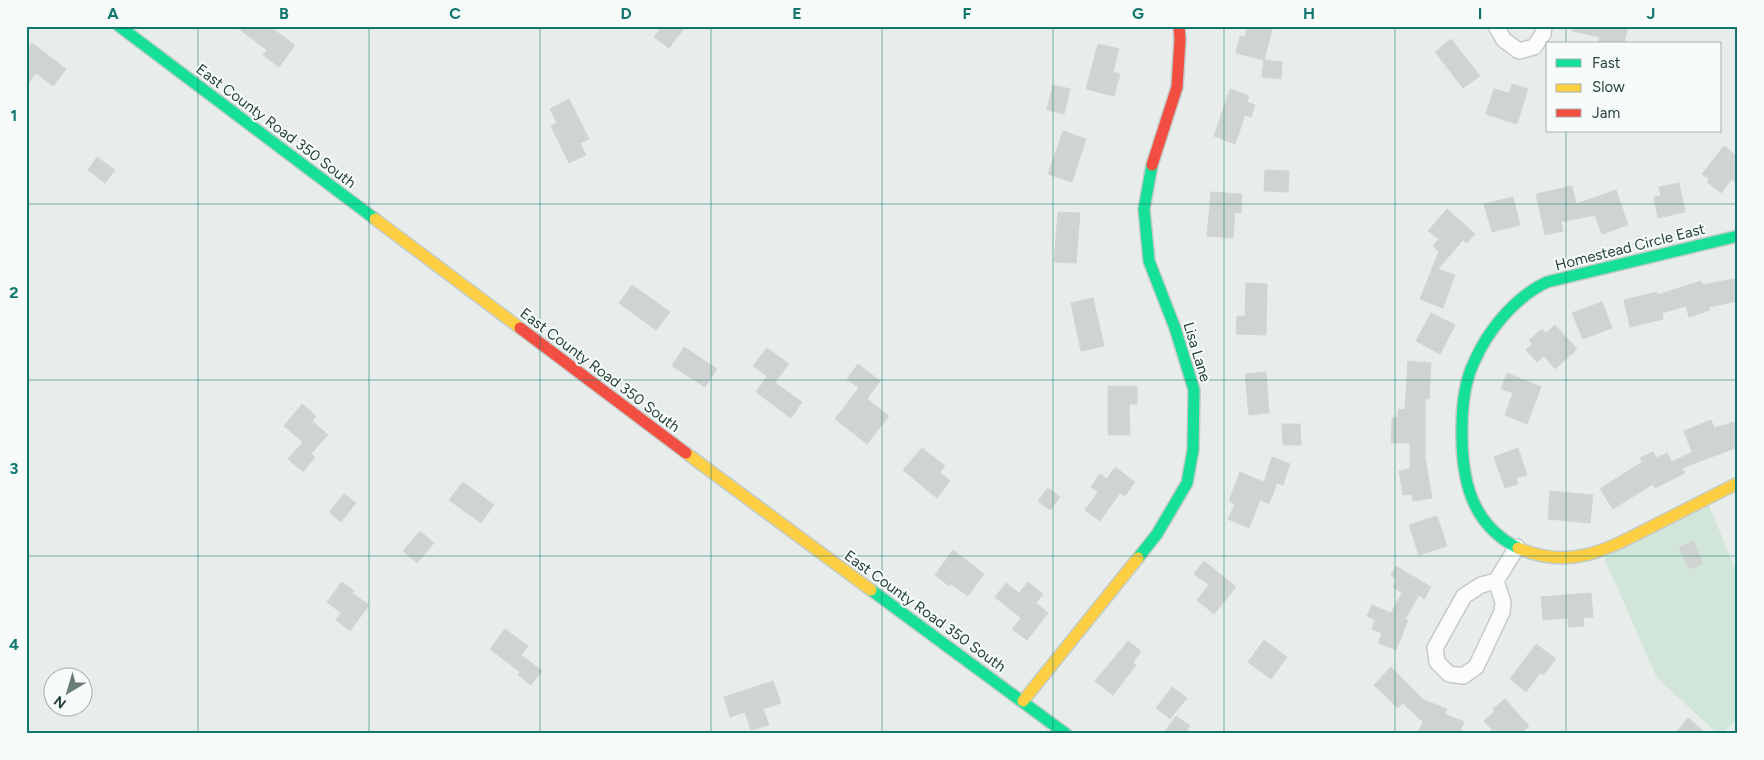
<svg xmlns="http://www.w3.org/2000/svg" width="1764" height="760" viewBox="0 0 1764 760" font-family="Figtree,sans-serif">
	<style>
		.green { fill: #d1e6d8 }
		.building { fill: #cfd4d2; stroke: #d1d6d4 }
		.lines { fill: none; stroke-linecap: round; stroke-linejoin: round }
		.street-casing { stroke: #c5cac8; stroke-width: 18 }
		.fast-casing { stroke: #c3cbc8; stroke-width: 14 }
		.slow-casing { stroke: #c3cbc8; stroke-width: 14 }
		.jam-casing { stroke: #c3cbc8; stroke-width: 14 }
		.street { stroke: #fcfcfc; stroke-width: 15 }
		.fast { stroke: #16e098; stroke-width: 11 }
		.slow { stroke: #ffcf43; stroke-width: 11 }
		.jam { stroke: #f24e42; stroke-width: 11 }
		.grid { fill: none; stroke: #0f766e; stroke-width: 1; stroke-opacity: 0.55 }
		.labels { text-anchor: middle; dominant-baseline: central; stroke-width: 4; stroke-linejoin: round; paint-order: stroke }
		.street-label { font-size: 15px; fill: #24423a; stroke: #f7fbf9 }
		.neatline { fill: none; stroke: #0f766e; stroke-width: 2 }
		.grid-label { font-size: 16px; text-anchor: middle; font-weight: bold; fill: #0f766e }
	</style>
	<rect width="100%" height="100%" fill="#e8edeb"/>
	<!-- green -->
	<path class="green" d="M 1708,503 L 1738,575 L 1738,718 L 1722,734 L 1718,734 L 1657,678 L 1604,558 Z"/>
	<!-- building -->
	<g class="building">
		<path d="M 235,26 L 269,26 L 295,45 L 279,67 L 263,55 L 267,50 Z"/>
		<path d="M 663,26 L 686,26 L 669,48 L 654,37 Z"/>
		<path d="M 1248,26 L 1273,26 L 1264,60 L 1236,53 L 1240,36 L 1245,37 Z"/>
		<path d="M 1573,26 L 1628,26 L 1624,44 L 1598,44 L 1600,37 L 1572,31 Z"/>
		<path d="M 1451,39 L 1480,76 L 1463,88 L 1435,52 Z"/>
		<path d="M 32,43 L 66,69 L 53,86 L 36,73 L 26,86 L 26,51 Z"/>
		<path d="M 1098,44 L 1119,49 L 1113,72 L 1120,74 L 1114,96 L 1086,89 Z"/>
		<path d="M 1264,60 L 1282,62 L 1281,79 L 1262,77 Z"/>
		<path d="M 1512,84 L 1528,89 L 1517,124 L 1486,114 L 1494,89 L 1509,93 Z"/>
		<path d="M 1053,85 L 1070,89 L 1064,114 L 1047,110 Z"/>
		<path d="M 1230,89 L 1249,96 L 1247,102 L 1255,105 L 1251,117 L 1245,115 L 1235,144 L 1214,136 Z"/>
		<path d="M 569,99 L 589,139 L 580,143 L 586,155 L 569,163 L 551,126 L 557,123 L 550,109 Z"/>
		<path d="M 1063,131 L 1086,139 L 1072,182 L 1048,174 Z"/>
		<path d="M 1724,146 L 1738,157 L 1738,184 L 1732,179 L 1721,193 L 1707,182 L 1709,179 L 1702,174 Z"/>
		<path d="M 97,157 L 115,170 L 105,183 L 88,170 Z"/>
		<path d="M 1265,170 L 1289,171 L 1288,192 L 1264,191 Z"/>
		<path d="M 1679,183 L 1685,212 L 1658,218 L 1654,197 L 1661,196 L 1659,187 Z"/>
		<path d="M 1572,186 L 1576,204 L 1616,190 L 1628,225 L 1602,234 L 1595,215 L 1561,222 L 1563,231 L 1545,235 L 1536,194 Z"/>
		<path d="M 1211,192 L 1242,194 L 1241,213 L 1235,212 L 1233,238 L 1207,236 Z"/>
		<path d="M 1513,197 L 1520,225 L 1492,232 L 1484,204 Z"/>
		<path d="M 1447,209 L 1475,234 L 1467,243 L 1463,240 L 1438,269 L 1455,275 L 1443,308 L 1420,299 L 1439,251 L 1433,246 L 1439,239 L 1428,231 Z"/>
		<path d="M 1058,212 L 1080,213 L 1076,263 L 1054,262 Z"/>
		<path d="M 1738,278 L 1738,301 L 1709,307 L 1710,310 L 1689,317 L 1686,306 L 1662,313 L 1663,319 L 1630,327 L 1624,300 L 1657,292 L 1657,295 L 1701,281 L 1703,285 Z"/>
		<path d="M 1246,283 L 1267,284 L 1266,335 L 1236,334 L 1237,316 L 1245,316 Z"/>
		<path d="M 632,285 L 670,312 L 656,330 L 619,303 Z"/>
		<path d="M 1093,298 L 1104,346 L 1081,351 L 1071,303 Z"/>
		<path d="M 1602,302 L 1612,328 L 1583,339 L 1572,313 Z"/>
		<path d="M 1431,313 L 1455,325 L 1440,354 L 1416,341 Z"/>
		<path d="M 1555,325 L 1577,349 L 1555,369 L 1544,356 L 1537,362 L 1526,350 L 1532,344 L 1529,340 L 1542,329 L 1546,333 Z"/>
		<path d="M 684,347 L 717,369 L 705,387 L 672,366 Z"/>
		<path d="M 767,348 L 789,364 L 775,382 L 753,366 Z"/>
		<path d="M 1408,361 L 1431,363 L 1429,399 L 1425,399 L 1425,457 L 1432,498 L 1413,501 L 1412,494 L 1403,495 L 1399,471 L 1410,469 L 1410,443 L 1391,443 L 1392,418 L 1398,418 L 1398,409 L 1405,410 Z"/>
		<path d="M 858,364 L 880,381 L 867,399 L 889,416 L 867,444 L 835,419 L 859,388 L 847,379 Z"/>
		<path d="M 1266,372 L 1269,413 L 1249,415 L 1245,374 Z"/>
		<path d="M 1507,373 L 1541,387 L 1527,424 L 1505,415 L 1513,393 L 1501,389 Z"/>
		<path d="M 767,377 L 802,402 L 791,418 L 756,392 Z"/>
		<path d="M 1108,386 L 1137,386 L 1137,404 L 1129,404 L 1130,435 L 1108,435 Z"/>
		<path d="M 302,404 L 316,416 L 312,421 L 328,435 L 311,454 L 315,457 L 303,472 L 288,459 L 303,442 L 284,426 Z"/>
		<path d="M 1711,420 L 1714,428 L 1738,421 L 1738,447 L 1682,468 L 1685,473 L 1655,488 L 1653,484 L 1613,509 L 1600,489 L 1642,462 L 1640,458 L 1653,452 L 1656,458 L 1667,453 L 1672,462 L 1692,452 L 1684,431 Z"/>
		<path d="M 1282,424 L 1300,424 L 1301,445 L 1283,445 Z"/>
		<path d="M 922,448 L 945,466 L 940,472 L 950,481 L 937,498 L 903,470 Z"/>
		<path d="M 1518,448 L 1527,475 L 1516,478 L 1518,484 L 1505,488 L 1494,457 Z"/>
		<path d="M 1272,457 L 1290,464 L 1283,485 L 1277,483 L 1269,504 L 1260,500 L 1249,528 L 1228,519 L 1235,504 L 1229,501 L 1240,472 L 1264,482 Z"/>
		<path d="M 1115,467 L 1135,482 L 1125,496 L 1120,493 L 1100,521 L 1085,510 L 1098,492 L 1091,487 L 1100,474 L 1107,479 Z"/>
		<path d="M 463,482 L 494,505 L 481,523 L 449,500 Z"/>
		<path d="M 1048,488 L 1060,497 L 1050,510 L 1038,501 Z"/>
		<path d="M 1550,491 L 1593,495 L 1590,523 L 1548,519 Z"/>
		<path d="M 344,494 L 356,503 L 341,522 L 329,512 Z"/>
		<path d="M 1437,516 L 1447,546 L 1419,555 L 1409,525 Z"/>
		<path d="M 420,531 L 434,543 L 417,563 L 403,551 Z"/>
		<path d="M 1693,541 L 1703,563 L 1689,569 L 1679,547 Z"/>
		<path d="M 953,550 L 984,574 L 968,596 L 951,584 L 949,586 L 935,575 Z"/>
		<path d="M 1204,561 L 1236,587 L 1214,614 L 1197,600 L 1209,585 L 1194,574 Z"/>
		<path d="M 1396,566 L 1431,587 L 1424,599 L 1419,595 L 1405,619 L 1408,620 L 1396,650 L 1378,643 L 1382,633 L 1372,629 L 1375,620 L 1367,616 L 1372,605 L 1391,613 L 1402,593 L 1393,587 L 1397,580 L 1391,575 Z"/>
		<path d="M 342,582 L 354,591 L 352,593 L 369,605 L 350,631 L 336,620 L 341,613 L 327,602 Z"/>
		<path d="M 1028,582 L 1043,594 L 1036,603 L 1048,613 L 1027,640 L 1012,629 L 1021,618 L 995,597 L 1006,583 L 1019,593 Z"/>
		<path d="M 1591,593 L 1593,617 L 1583,618 L 1584,626 L 1569,627 L 1568,618 L 1543,620 L 1541,597 Z"/>
		<path d="M 505,629 L 528,646 L 521,655 L 542,671 L 531,685 L 518,675 L 520,672 L 490,649 Z"/>
		<path d="M 1264,640 L 1287,657 L 1271,679 L 1248,662 Z"/>
		<path d="M 1128,641 L 1141,651 L 1133,662 L 1136,665 L 1113,695 L 1095,681 Z"/>
		<path d="M 1536,644 L 1556,659 L 1543,675 L 1540,673 L 1526,692 L 1510,679 Z"/>
		<path d="M 1391,667 L 1424,700 L 1447,709 L 1445,714 L 1464,722 L 1459,734 L 1426,734 L 1419,731 L 1423,722 L 1403,703 L 1398,708 L 1374,685 Z"/>
		<path d="M 773,681 L 781,703 L 763,709 L 769,725 L 751,730 L 745,712 L 730,717 L 724,697 Z"/>
		<path d="M 1172,687 L 1187,698 L 1170,719 L 1156,708 Z"/>
		<path d="M 1505,699 L 1529,726 L 1520,734 L 1496,734 L 1484,721 L 1495,711 L 1493,709 Z"/>
		<path d="M 1176,716 L 1190,726 L 1185,734 L 1163,734 Z"/>
		<path d="M 1688,718 L 1707,734 L 1675,734 Z"/>
	</g>
	<g class="lines">
		<!-- street casing -->
		<g class="street-casing">
			<g id="street">
				<path d="M 1496,26 L 1504,40 L 1519,51 L 1534,47 L 1543,34 L 1544,26"/>
				<path d="M 1496,581 L 1503,602 L 1502,612 L 1476,667 L 1463,676 L 1449,674 L 1437,662 L 1435,648 L 1464,596 L 1481,585 L 1496,581 L 1517,547"/>
			</g>
		</g>
		<!-- fast casing -->
		<g class="fast-casing">
			<g id="fast">
				<path d="M 119,26 L 375,219"/>
				<path d="M 1518,548 C 1470,524 1461,477 1462,428 C 1462,405 1464,383 1474,362 C 1488,330 1515,297 1547,282 L 1738,236"/>
				<path d="M 1138,558 L 1157,534 L 1187,483 L 1193,450 L 1194,390 L 1175,328 L 1149,261 L 1144,209 L 1152,165"/>
				<path d="M 871,590 L 1066,734"/>
			</g>
		</g>
		<!-- slow casing -->
		<g class="slow-casing">
			<g id="slow">
				<path d="M 375,219 L 520,328"/>
				<path d="M 686,453 L 871,590"/>
				<path d="M 1518,548 C 1573,572 1611,547 1659,523 C 1685,510 1712,496 1738,483"/>
				<path d="M 1023,701 L 1138,558"/>
			</g>
		</g>
		<!-- jam casing -->
		<g class="jam-casing">
			<g id="jam">
				<path d="M 1152,165 L 1177,87 L 1180,39 L 1179,26"/>
				<path d="M 520,328 L 686,453"/>
			</g>
		</g>
		<!-- street -->
		<use href="#street" class="street"/>
		<!-- fast -->
		<use href="#fast" class="fast"/>
		<!-- slow -->
		<use href="#slow" class="slow"/>
		<!-- jam -->
		<use href="#jam" class="jam"/>
	</g>
	<!-- grid -->
	<path class="grid" d="M 198,26 L 198,734M 369,26 L 369,734M 540,26 L 540,734M 711,26 L 711,734M 882,26 L 882,734M 1053,26 L 1053,734M 1224,26 L 1224,734M 1395,26 L 1395,734M 1566,26 L 1566,44M 1566,131 L 1566,734M 26,204 L 1738,204M 26,380 L 1738,380M 26,556 L 1738,556"/>
	<g class="labels">
		<!-- street labels -->
		<g class="street-label">
			<text transform="translate(276 126) rotate(37)">East County Road 350 South</text>
			<text transform="translate(1630 247) rotate(-14)">Homestead Circle East</text>
			<text transform="translate(1197 352) rotate(73)">Lisa Lane</text>
			<text transform="translate(600 370) rotate(37)">East County Road 350 South</text>
			<text transform="translate(925 611) rotate(36)">East County Road 350 South</text>
		</g>
	</g>
	<!-- border -->
	<rect width="1764" height="760" fill="none" stroke="#f7fbf9" stroke-width="55"/>
	<!-- legend -->
	<rect x="1546" y="42" width="175" height="90" fill="#f7fbf9" stroke="#a3b1ad"/>
	<rect x="1556" y="59" width="25" height="8" fill="#16e098" stroke="#a3b1ad"/>
	<text x="1592" y="68" font-size="15" fill="#24423a">Fast</text>
	<rect x="1556" y="84" width="25" height="8" fill="#ffcf43" stroke="#a3b1ad"/>
	<text x="1592" y="92" font-size="15" fill="#24423a">Slow</text>
	<rect x="1556" y="109" width="25" height="8" fill="#f24e42" stroke="#a3b1ad"/>
	<text x="1592" y="118" font-size="15" fill="#24423a">Jam</text>
	<!-- north arrow -->
	<g transform="translate(68 692) rotate(218)"><circle r="24" fill="#f7fbf9" stroke="#a3b1ad"/>
	<path d="M0-4L9 19L0 12L-9 19Z" fill="#697e78"/>
	<text y="-8" font-size="14" font-weight="bold" text-anchor="middle" fill="#24423a">N</text>
	</g>
	<rect x="28" y="28" width="1708" height="704" class="neatline"/>
	<g class="grid-label">
		<text x="113" y="19">A</text>
		<text x="284" y="19">B</text>
		<text x="455" y="19">C</text>
		<text x="626" y="19">D</text>
		<text x="797" y="19">E</text>
		<text x="967" y="19">F</text>
		<text x="1138" y="19">G</text>
		<text x="1309" y="19">H</text>
		<text x="1480" y="19">I</text>
		<text x="1651" y="19">J</text>
		<text x="14" y="121">1</text>
		<text x="14" y="298">2</text>
		<text x="14" y="474">3</text>
		<text x="14" y="650">4</text>
	</g>
</svg>
